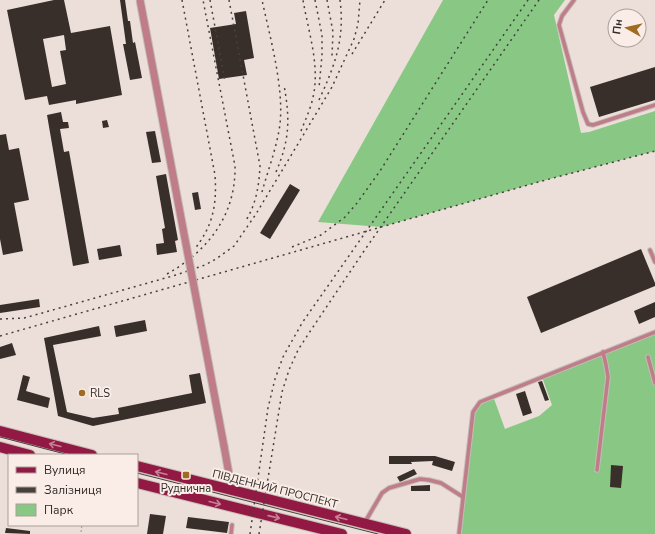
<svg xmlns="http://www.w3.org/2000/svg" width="655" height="534" viewBox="0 0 655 534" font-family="'Nunito Sans',sans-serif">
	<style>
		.green { fill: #89c884 }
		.building { fill: #392f2a; fill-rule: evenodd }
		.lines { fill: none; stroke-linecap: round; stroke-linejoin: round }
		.service-casing { stroke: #c6bbb6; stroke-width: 5.5 }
		.minor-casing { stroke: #c6bbb6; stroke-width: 9 }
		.primary-casing { stroke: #c6bbb6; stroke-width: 12 }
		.path { stroke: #99908c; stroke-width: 1; stroke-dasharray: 2 2; stroke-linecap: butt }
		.service { stroke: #be7d89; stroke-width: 3.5 }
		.minor { stroke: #be7d89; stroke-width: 7 }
		.primary { stroke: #921943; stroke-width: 10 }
		.tram { stroke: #46403d; stroke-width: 1 }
		.rail { stroke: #46403d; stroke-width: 1.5; stroke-dasharray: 2 4; stroke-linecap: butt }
		.minor-bridge-casing { stroke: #c6bbb6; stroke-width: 9; stroke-linecap: butt }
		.minor-bridge { stroke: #be7d89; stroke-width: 7 }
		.oneway { stroke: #c68294 }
		.poi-dot { fill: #9f6c22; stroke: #faece6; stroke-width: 1.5 }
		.labels { text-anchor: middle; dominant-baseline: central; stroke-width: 4; stroke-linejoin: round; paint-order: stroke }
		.poi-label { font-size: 11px; fill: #302b29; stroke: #faece6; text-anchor: start }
		.street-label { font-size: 11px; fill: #302b29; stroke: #faece6 }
	</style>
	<rect width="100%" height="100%" fill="#ecdfd9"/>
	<!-- green -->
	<g class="green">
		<path d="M 443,0 L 565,0 L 554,15 L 581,133 L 589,132 L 655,111 L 655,151 L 542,181 L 381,227 L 318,222 Z"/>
		<path d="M 655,332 L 655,534 L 459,534 L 473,412 L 480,402 L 493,396 L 505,429 L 539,416 L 552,405 L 542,377 Z"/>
	</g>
	<!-- building -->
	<g class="building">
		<path d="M 54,0 L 64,0 L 71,33 L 110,26 L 122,95 L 76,104 L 76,100 L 49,105 L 47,96 L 25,100 L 7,10 ZM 64,35 L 66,50 L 60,51 L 66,84 L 52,87 L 43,39 Z"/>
		<path d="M 120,0 L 125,0 L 128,21 L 130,21 L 133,43 L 135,42 L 142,78 L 130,80 L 123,44 L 126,44 Z"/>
		<path d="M 246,11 L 254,58 L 244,60 L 247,75 L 219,79 L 210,28 L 236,24 L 234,13 Z"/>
		<path d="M 655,67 L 655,100 L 599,117 L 590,87 Z"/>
		<path d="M 61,112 L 63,122 L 68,122 L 69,128 L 60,129 L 64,152 L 69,151 L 89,263 L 73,266 L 47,115 Z"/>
		<path d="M 107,120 L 109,127 L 103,128 L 102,121 Z"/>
		<path d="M 155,131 L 161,162 L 152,163 L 146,132 Z"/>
		<path d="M 6,134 L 9,150 L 19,148 L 29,200 L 14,203 L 23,251 L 3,255 L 0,239 L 0,135 Z"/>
		<path d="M 166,174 L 178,240 L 175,241 L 177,252 L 157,255 L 156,244 L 164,243 L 162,229 L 165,228 L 156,176 Z"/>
		<path d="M 290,184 L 300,190 L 270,239 L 260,233 Z"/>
		<path d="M 198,192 L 201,209 L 195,210 L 192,193 Z"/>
		<path d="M 120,245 L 122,256 L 99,260 L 97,249 Z"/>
		<path d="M 641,249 L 655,283 L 655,286 L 541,333 L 527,297 Z"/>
		<path d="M 39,299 L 40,307 L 0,313 L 0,305 Z"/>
		<path d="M 655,302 L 655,317 L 639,324 L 634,311 Z"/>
		<path d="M 145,320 L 147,331 L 116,337 L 114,326 Z"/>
		<path d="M 99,326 L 101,336 L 53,345 L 67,412 L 93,418 L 119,414 L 118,408 L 192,393 L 189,375 L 200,373 L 206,403 L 93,426 L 58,416 L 44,338 Z"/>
		<path d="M 12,343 L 16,355 L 0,359 L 0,347 Z"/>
		<path d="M 23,375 L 30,377 L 26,391 L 50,398 L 48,408 L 17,400 Z"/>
		<path d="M 542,381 L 549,400 L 545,401 L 538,382 Z"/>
		<path d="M 525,391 L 532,413 L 523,416 L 516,394 Z"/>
		<path d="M 389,456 L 435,456 L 455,462 L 452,471 L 432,465 L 433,461 L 411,462 L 412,464 L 389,464 Z"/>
		<path d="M 611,465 L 623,466 L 621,488 L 610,487 Z"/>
		<path d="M 414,469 L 417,474 L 400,482 L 397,477 Z"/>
		<path d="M 430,485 L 430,491 L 411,491 L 411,486 Z"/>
		<path d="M 150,514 L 166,516 L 163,534 L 147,534 Z"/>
		<path d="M 188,517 L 229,522 L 227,533 L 186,528 Z"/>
		<path d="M 6,528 L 30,531 L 30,534 L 5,533 Z"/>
	</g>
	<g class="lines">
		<!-- service casing -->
		<g class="service-casing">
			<g id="service">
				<path d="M 574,0 L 562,16 L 559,25 L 583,112 L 588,124 L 593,125 L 655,105"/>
				<path d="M 650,250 L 655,262"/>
				<path d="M 648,357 L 655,383"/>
				<path d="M 597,470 L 608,377 L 606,365 L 603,352"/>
				<path d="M 365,522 L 382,493 L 389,488 L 420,479 L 429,480 L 441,483 L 463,497"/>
				<path d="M 231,534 L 232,525"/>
				<path d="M 459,534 L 473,412 L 480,402 L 655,332"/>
			</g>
		</g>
		<!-- minor casing -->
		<g class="minor-casing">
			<path id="minor" d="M 224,446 L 232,491"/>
		</g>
		<!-- primary casing -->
		<g class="primary-casing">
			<g id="primary">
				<path d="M 0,431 L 92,455"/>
				<path d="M 0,447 L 30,455"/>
				<path d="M 137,466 L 406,534"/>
				<path d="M 137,483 L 342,534"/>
			</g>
		</g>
		<!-- path -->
		<path class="path" d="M 81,532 L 82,525"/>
		<!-- service -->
		<use href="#service" class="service"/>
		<!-- minor -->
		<use href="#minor" class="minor"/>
		<!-- primary -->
		<use href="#primary" class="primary"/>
		<!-- tram -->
		<g class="tram">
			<path d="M 0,437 L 69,455"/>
			<path d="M 137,473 L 378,534"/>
		</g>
		<!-- rail -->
		<g class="rail">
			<path d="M 182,0 L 215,175 C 217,205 213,226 194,250"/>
			<path d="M 210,0 L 225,81"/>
			<path d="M 229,0 L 260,166 C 259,186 256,205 245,222"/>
			<path d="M 315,0 L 322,35 L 322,55 L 319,88"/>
			<path d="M 327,0 L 333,32 L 332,56"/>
			<path d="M 352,54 L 385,0"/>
			<path d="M 319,100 C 335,65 345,39 340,0"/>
			<path d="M 301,131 C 306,118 312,106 314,92 C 319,62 308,30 303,0"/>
			<path d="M 276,172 C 290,139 290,119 284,85"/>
			<path d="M 262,192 C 268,170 277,147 280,124 C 284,87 270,37 262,0"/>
			<path d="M 292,247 L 321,235 L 345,217 L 357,203 L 380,171 L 488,0"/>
			<path d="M 167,274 C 208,251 236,215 235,166 L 203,0"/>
			<path d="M 0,319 L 24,318 L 35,315 L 176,275 L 205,265 L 216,259 L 234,246 L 256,214 L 332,87 L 354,39 L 358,24 L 360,0"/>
			<path d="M 0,336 L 542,181 L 655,151"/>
			<path d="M 250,534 L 268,408 L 275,379 L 283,357 L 302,323 L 528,0"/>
			<path d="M 259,534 L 282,392 L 289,370 L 298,350 L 309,333 L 364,251 L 539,0"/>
		</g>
		<!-- minor-bridge casing -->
		<g class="minor-bridge-casing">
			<path id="minor-bridge" d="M 140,0 L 224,446"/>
		</g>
		<!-- minor-bridge -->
		<use href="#minor-bridge" class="minor-bridge"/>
	</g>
	<!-- one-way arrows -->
	<defs><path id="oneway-shaft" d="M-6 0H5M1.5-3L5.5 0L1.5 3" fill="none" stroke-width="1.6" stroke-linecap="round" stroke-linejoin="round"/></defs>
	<g class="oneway">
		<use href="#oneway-shaft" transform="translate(55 445) rotate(-166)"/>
		<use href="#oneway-shaft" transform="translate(161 473) rotate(-166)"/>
		<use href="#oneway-shaft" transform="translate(215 503) rotate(14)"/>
		<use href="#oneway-shaft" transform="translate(274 517) rotate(13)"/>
		<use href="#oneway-shaft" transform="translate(341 518) rotate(-166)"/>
	</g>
	<!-- markers -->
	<g class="poi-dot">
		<circle cx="82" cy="393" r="4"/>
		<rect x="182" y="471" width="8" height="8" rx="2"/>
	</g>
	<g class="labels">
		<!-- poi labels -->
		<g class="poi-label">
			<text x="90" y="393">RLS</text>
			<text x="186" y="488" text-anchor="middle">Руднична</text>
		</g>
		<!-- street labels -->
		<g class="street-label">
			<text transform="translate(275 489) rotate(14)">ПІВДЕННИЙ ПРОСПЕКТ</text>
		</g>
	</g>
	<!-- legend -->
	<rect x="8" y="454" width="130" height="72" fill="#faece6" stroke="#a99f9a"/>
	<rect x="16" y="467" width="20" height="6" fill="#921943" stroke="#a99f9a"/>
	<text x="44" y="474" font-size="12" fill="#302b29">Вулиця</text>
	<rect x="16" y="487" width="20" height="6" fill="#46403d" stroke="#a99f9a"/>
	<text x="44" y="494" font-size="12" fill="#302b29">Залізниця</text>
	<rect x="16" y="504" width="20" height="12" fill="#89c884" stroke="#a99f9a"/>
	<text x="44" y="514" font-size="12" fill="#302b29">Парк</text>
	<!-- north arrow -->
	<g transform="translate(627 28) rotate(278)"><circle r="19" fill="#faece6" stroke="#a99f9a"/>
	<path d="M0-3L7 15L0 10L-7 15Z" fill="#9f6c22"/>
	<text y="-6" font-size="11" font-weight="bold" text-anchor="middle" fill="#302b29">Пн</text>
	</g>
</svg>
